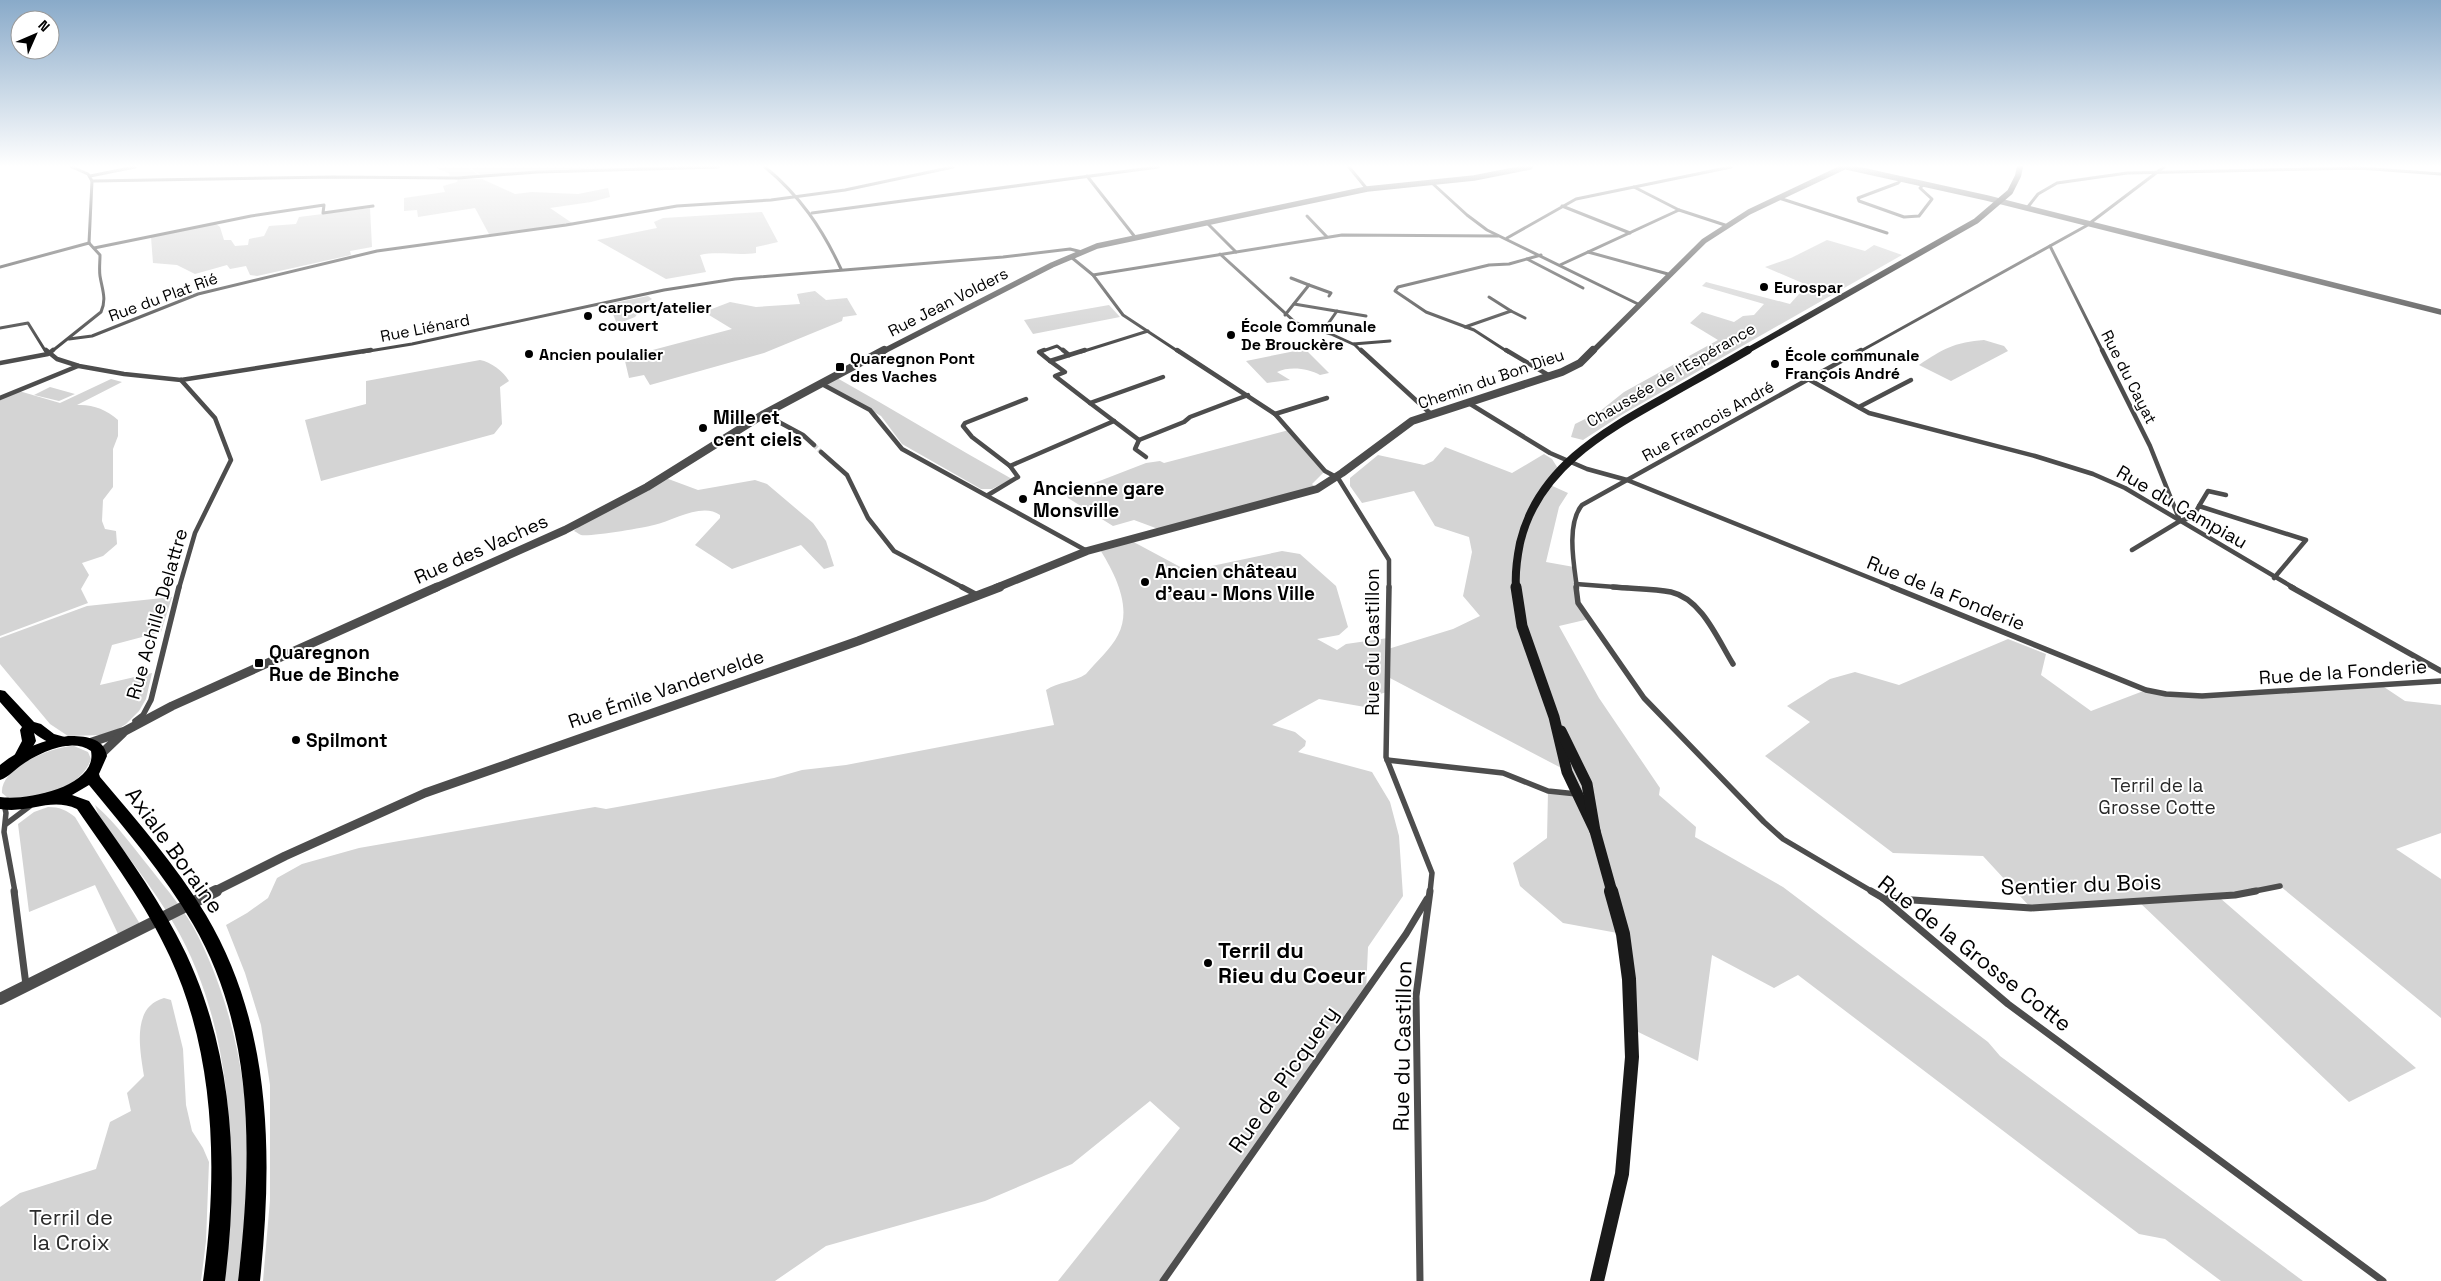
<svg xmlns="http://www.w3.org/2000/svg" width="2441" height="1281" viewBox="0 0 2441 1281" font-family="'Space Grotesk',sans-serif">
	<style>
		.green { fill: #d4d4d4 }
		.lines { fill: none; stroke-linecap: round; stroke-linejoin: round }
		.minor-tunnel { stroke: #d9d9d9; stroke-width: 4.5; stroke-dasharray: 4.5 2; stroke-linecap: butt }
		.minor-far3 { stroke: #4d4d4d; stroke-width: 3 }
		.minor-far2 { stroke: #4d4d4d; stroke-width: 4.5 }
		.minor-far1 { stroke: #4d4d4d; stroke-width: 5.5 }
		.minor { stroke: #4d4d4d; stroke-width: 7 }
		.tertiary-far3 { stroke: #4d4d4d; stroke-width: 5.5 }
		.tertiary-far2 { stroke: #4d4d4d; stroke-width: 8 }
		.tertiary-far1 { stroke: #4d4d4d; stroke-width: 9 }
		.tertiary { stroke: #4d4d4d; stroke-width: 12 }
		.secondary-far3 { stroke: #1a1a1a; stroke-width: 6 }
		.secondary-far2 { stroke: #1a1a1a; stroke-width: 8 }
		.secondary-far1 { stroke: #1a1a1a; stroke-width: 11 }
		.secondary { stroke: #1a1a1a; stroke-width: 14 }
		.primary { fill: #000; fill-rule: evenodd }
		.trunk { fill: #000; fill-rule: evenodd }
		.poi-dot { fill: #000; stroke: #fff; stroke-width: 2 }
		.labels { text-anchor: middle; dominant-baseline: central; stroke-width: 4; stroke-linejoin: round; paint-order: stroke }
		.far-poi-label { font-size: 16px; font-weight: bold; fill: #000; stroke: #fff; text-anchor: start }
		.far-street-label { font-size: 16px; fill: #000; stroke: #fff }
		.poi-label { font-size: 19px; font-weight: bold; fill: #000; stroke: #fff; text-anchor: start }
		.street-label { font-size: 19px; fill: #000; stroke: #fff }
		.park-label { font-size: 19px; fill: #2b2b2b; stroke: #fff }
		.near-street-label { font-size: 22px; fill: #000; stroke: #fff }
		.near-poi-label { font-size: 22px; font-weight: bold; fill: #000; stroke: #fff; text-anchor: start }
		.near-park-label { font-size: 22px; fill: #2b2b2b; stroke: #fff }
	</style>
	<rect width="100%" height="100%" fill="#fff"/>
	<!-- green -->
	<g class="green">
		<path d="M 433,167 L 466,167 L 479,175 L 477,177 L 450,176 L 449,173 Z"/>
		<path d="M 469,167 L 650,167 L 543,170 L 482,176 Z"/>
		<path d="M 458,179 L 482,179 L 515,194 L 532,192 L 578,194 L 608,188 L 610,197 L 591,202 L 550,208 L 575,225 L 490,236 L 475,208 L 418,217 L 417,210 L 404,211 L 404,198 L 445,192 L 443,186 L 457,182 Z"/>
		<path d="M 370,208 L 372,247 L 350,251 L 351,255 L 257,276 L 250,275 L 246,266 L 230,269 L 227,265 L 195,274 L 177,265 L 153,263 L 151,237 L 216,224 L 220,227 L 224,240 L 231,240 L 235,246 L 248,245 L 249,239 L 264,236 L 269,226 L 296,224 L 299,217 Z"/>
		<path d="M 762,212 L 778,242 L 756,247 L 756,253 C 736,256 719,251 700,255 L 706,272 L 666,279 L 597,240 L 657,228 L 654,222 L 663,218 Z"/>
		<path d="M 1827,240 L 1865,251 L 1874,245 L 1902,255 L 1623,414 L 1583,440 L 1571,437 L 1575,424 L 1599,412 L 1624,392 L 1718,340 L 1690,323 L 1702,312 L 1734,322 L 1743,316 L 1754,315 L 1764,304 L 1702,286 L 1706,282 L 1790,304 L 1807,285 L 1765,267 L 1791,258 Z"/>
		<path d="M 815,291 L 826,300 L 847,298 L 857,315 L 843,317 L 842,321 L 764,353 L 650,385 L 644,375 L 629,378 L 625,361 L 630,356 L 732,329 L 704,312 L 730,302 L 756,307 L 800,304 L 797,294 Z"/>
		<path d="M 648,296 L 652,299 C 647,303 640,303 637,307 L 639,312 L 635,317 L 617,324 L 609,304 Z"/>
		<path d="M 1109,305 L 1120,317 L 1033,334 L 1024,320 Z"/>
		<path d="M 1984,340 L 2004,346 L 2008,351 L 1951,381 L 1919,365 C 1942,349 1956,342 1984,340 Z"/>
		<path d="M 1305,349 L 1329,373 L 1320,375 C 1308,368 1289,366 1277,372 L 1290,380 L 1267,383 L 1246,361 Z"/>
		<path d="M 480,360 C 491,362 503,371 509,381 L 500,387 L 502,424 L 494,434 L 321,481 L 305,420 L 366,404 L 366,381 Z"/>
		<path d="M 837,378 C 896,411 953,446 1012,479 L 992,489 L 981,489 L 902,444 L 881,416 L 825,384 Z"/>
		<path d="M 111,379 L 122,382 L 77,405 C 92,404 106,409 118,420 L 118,436 L 113,449 L 113,487 L 103,500 L 102,521 L 105,529 L 116,531 L 117,544 L 103,556 L 82,563 L 89,575 L 81,589 L 88,603 L 0,636 L 0,399 L 19,391 L 60,403 Z"/>
		<path d="M 50,387 L 75,394 L 59,401 L 34,395 Z"/>
		<path d="M 1289,430 L 1325,471 L 1312,484 L 1317,489 L 1161,530 L 1134,520 L 1113,526 L 1068,498 L 1067,495 L 1071,492 L 1146,463 L 1160,461 L 1164,463 Z"/>
		<path d="M 1445,447 L 1512,473 L 1544,454 L 1552,459 L 1559,470 L 1548,484 L 1568,493 L 1559,507 L 1546,562 L 1574,567 L 1578,603 L 1589,619 L 1559,626 L 1599,698 L 1660,788 L 1659,795 L 1696,827 L 1695,837 L 1783,887 L 1988,1042 L 2000,1056 L 2303,1281 L 2221,1281 L 2165,1239 L 2139,1234 L 1798,975 L 1774,988 L 1712,955 L 1698,1061 L 1632,1029 L 1623,934 L 1563,923 L 1520,886 L 1513,863 L 1547,838 L 1548,791 L 1576,794 L 1567,771 L 1388,677 L 1387,692 L 1380,694 L 1373,705 L 1365,707 L 1319,699 L 1272,725 L 1295,732 L 1306,741 L 1305,746 L 1298,752 L 1372,772 L 1390,802 L 1399,836 L 1403,896 L 1368,947 L 1366,991 L 1163,1281 L 1058,1281 L 1180,1128 L 1150,1101 L 1072,1164 L 985,1201 L 826,1246 L 775,1281 L 263,1281 L 270,1200 L 270,1085 L 261,1025 L 245,973 L 226,925 L 247,913 L 268,898 L 277,878 L 302,864 L 359,848 L 595,807 L 606,809 L 634,804 L 774,778 L 802,770 L 846,765 L 1054,725 L 1046,690 C 1058,682 1074,682 1086,674 C 1096,662 1111,649 1118,635 C 1133,607 1114,572 1099,548 L 1128,539 L 1199,577 L 1200,572 L 1207,567 L 1282,551 L 1300,554 L 1336,586 L 1348,627 L 1339,635 L 1317,639 L 1337,650 L 1346,644 L 1388,638 L 1388,649 L 1453,629 L 1480,616 L 1463,596 L 1472,552 L 1469,537 L 1435,526 L 1414,491 L 1362,503 L 1350,486 L 1350,478 L 1378,455 L 1424,465 L 1433,461 Z"/>
		<path d="M 663,477 L 698,490 L 755,480 L 767,484 L 813,523 L 826,541 L 834,566 L 824,569 L 801,545 L 732,569 L 695,545 L 720,518 L 720,515 C 702,502 673,521 654,525 C 643,528 589,537 581,535 C 578,534 577,532 574,531 L 583,522 Z"/>
		<path d="M 172,597 L 161,632 L 112,645 L 100,685 L 152,673 L 146,699 L 139,711 L 126,724 L 115,731 L 101,735 L 68,736 L 50,724 L 0,664 L 0,638 L 87,606 Z"/>
		<path d="M 2008,639 L 2046,654 L 2041,675 L 2091,711 L 2146,690 L 2202,696 L 2381,685 L 2405,701 L 2441,705 L 2441,833 L 2396,849 L 2441,879 L 2441,1018 L 2280,886 L 2220,898 L 2416,1068 L 2349,1102 L 2138,901 L 2031,908 L 1983,856 L 1893,853 L 1765,756 L 1810,722 L 1787,706 L 1830,679 L 1855,672 L 1899,685 Z"/>
		<path d="M 74,746 L 88,752 L 91,759 C 86,777 61,792 43,796 C 32,798 20,797 8,798 L 2,793 C 0,766 55,746 74,746 Z"/>
		<path d="M 95,805 C 117,824 132,846 150,868 C 167,890 186,911 198,936 C 237,1014 253,1107 247,1194 C 245,1223 241,1252 238,1281 L 221,1281 C 224,1241 230,1200 230,1160 C 230,1080 215,994 174,924 C 153,887 125,854 100,819 Z"/>
		<path d="M 48,807 C 60,807 66,810 75,817 L 140,924 L 118,934 L 95,885 L 29,912 L 18,824 L 34,812 Z"/>
		<path d="M 164,998 L 171,1000 L 183,1049 L 186,1105 L 192,1131 L 203,1148 L 209,1162 L 206,1241 L 201,1281 L 0,1281 L 0,1207 L 20,1193 L 96,1169 L 110,1122 L 131,1111 L 127,1093 L 144,1076 C 140,1050 131,1007 164,998 Z"/>
	</g>
	<g class="lines">
		<!-- minor-tunnel -->
		<path class="minor-tunnel" d="M 814,445 L 821,452"/>
		<!-- minor-far3 -->
		<g class="minor-far3">
			<path d="M 72,167 L 88,174 L 92,181 L 89,243"/>
			<path d="M 765,167 C 800,196 822,228 841,269"/>
			<path d="M 1349,167 L 1367,189"/>
			<path d="M 90,176 L 135,167"/>
			<path d="M 1087,176 L 1135,237"/>
			<path d="M 1902,179 L 1898,183 L 1858,198 L 1859,201 L 1904,217 L 1919,216 L 1932,199 L 1920,188 L 1924,184"/>
			<path d="M 92,181 L 333,177 L 458,178 L 537,172 L 718,167"/>
			<path d="M 1432,183 L 1467,215 L 1487,230 L 1638,304"/>
			<path d="M 1634,187 L 1679,210 L 1725,225"/>
			<path d="M 1779,198 L 1887,233"/>
			<path d="M 1562,206 L 1630,233"/>
			<path d="M 2027,208 L 2038,194 L 2057,183 L 2127,173 L 2359,168 L 2441,174"/>
			<path d="M 812,213 L 1158,167"/>
			<path d="M 1307,216 L 1327,237"/>
			<path d="M 1206,222 L 1236,252"/>
			<path d="M 1507,238 L 1576,199 L 1731,167"/>
			<path d="M 2050,246 L 2103,352"/>
			<path d="M 94,248 L 251,216 L 324,205 L 323,213 L 373,206"/>
			<path d="M 1588,252 L 1668,274"/>
			<path d="M 1220,254 L 1296,323 L 1331,334 L 1353,344 L 1390,341"/>
			<path d="M 1071,257 L 1093,275 L 1123,315 L 1179,352"/>
			<path d="M 1527,259 L 1583,288"/>
			<path d="M 1560,265 L 1679,210"/>
			<path d="M 0,267 L 89,243"/>
			<path d="M 1093,275 L 1342,235 L 1498,236"/>
			<path d="M 1309,285 L 1331,293 L 1329,296"/>
			<path d="M 1294,304 L 1366,316"/>
			<path d="M 1511,311 L 1525,318"/>
			<path d="M 1285,315 L 1309,285 L 1291,278"/>
			<path d="M 1465,327 L 1511,311 L 1489,297"/>
			<path d="M 0,328 L 28,323 L 46,352"/>
			<path d="M 1323,331 L 1337,311"/>
			<path d="M 69,339 L 92,336 L 198,294 L 377,251 L 566,225 L 677,206 L 771,200 L 845,190 L 953,167"/>
			<path d="M 1354,344 L 1362,352"/>
			<path d="M 51,352 L 101,312 C 107,299 102,289 100,276 C 99,269 100,262 100,255 L 89,243"/>
			<path d="M 363,352 L 412,344 L 664,290 L 735,279 L 1003,257 L 1070,249 L 1082,252"/>
			<path d="M 1040,352 L 1057,346 L 1065,352"/>
			<path d="M 1081,352 L 1148,331"/>
			<path d="M 1508,352 L 1474,330 L 1426,312 L 1395,291 L 1398,287 L 1489,265 L 1509,264 L 1541,255"/>
			<path d="M 1859,352 L 2086,226 L 2164,167"/>
		</g>
		<!-- minor-far2 -->
		<g class="minor-far2">
			<path d="M 46,350 L 57,359 L 79,366 L 124,374 L 181,380 L 371,350"/>
			<path d="M 1044,350 L 1039,352 L 1050,361"/>
			<path d="M 1063,350 L 1069,355"/>
			<path d="M 1085,350 L 1050,361 L 1065,372 L 1055,376 L 1090,403"/>
			<path d="M 1177,350 L 1275,414 L 1325,471 L 1338,478 L 1389,560 L 1389,588"/>
			<path d="M 1361,350 L 1431,414"/>
			<path d="M 1506,350 L 1550,376"/>
			<path d="M 2102,350 L 2150,446 L 2180,521"/>
			<path d="M 0,363 L 48,354 L 53,350"/>
			<path d="M 1163,377 L 1090,403 L 1139,440 L 1184,422 L 1190,417 L 1248,395"/>
			<path d="M 1808,379 L 1869,413 L 2035,456 L 2093,474 L 2125,488 L 2294,588"/>
			<path d="M 820,383 L 870,410 L 902,449 L 1087,551"/>
			<path d="M 0,398 L 78,366"/>
			<path d="M 1467,402 L 1550,453 L 1587,469 L 1627,480 L 1895,588"/>
			<path d="M 1859,407 L 1911,380"/>
			<path d="M 764,414 L 803,435 L 814,445"/>
			<path d="M 1275,414 L 1327,398"/>
			<path d="M 1139,440 L 1135,449 L 1146,457"/>
			<path d="M 821,452 L 847,475 L 868,518 L 894,551 L 964,588"/>
			<path d="M 1010,466 L 972,437 L 963,426 L 965,423 L 1026,399"/>
			<path d="M 988,495 L 1018,477 L 1010,466 L 1114,421"/>
			<path d="M 2199,506 L 2208,491 L 2226,495"/>
			<path d="M 2132,550 L 2180,521 L 2193,517 L 2199,506 L 2306,540 L 2274,578"/>
			<path d="M 1576,584 L 1628,588"/>
			<path d="M 179,588 L 195,533 L 231,460 L 215,418 L 181,380"/>
			<path d="M 1577,588 C 1574,565 1566,524 1582,505 L 1861,350"/>
		</g>
		<!-- minor-far1 -->
		<g class="minor-far1">
			<path d="M 962,587 L 977,595"/>
			<path d="M 1389,587 L 1386,757 L 1432,873 L 1430,892"/>
			<path d="M 1576,587 L 1578,603 L 1644,698 L 1764,822 L 1783,839 L 1873,892"/>
			<path d="M 1613,587 C 1632,589 1653,588 1671,592 C 1702,599 1718,640 1733,664"/>
			<path d="M 1892,587 L 2146,690 L 2166,694 L 2202,696 L 2441,681"/>
			<path d="M 2291,587 L 2441,671"/>
			<path d="M 135,721 L 143,715 L 151,700 L 179,587"/>
			<path d="M 1387,760 L 1503,773 L 1548,791 L 1577,794"/>
			<path d="M 4,804 L 6,813 L 4,832 L 15,892"/>
			<path d="M 6,824 L 30,806"/>
			<path d="M 2250,892 L 2280,886"/>
		</g>
		<!-- minor -->
		<g class="minor">
			<path d="M 14,891 L 26,985"/>
			<path d="M 1871,891 L 1883,898 L 2008,1004 L 2383,1281"/>
			<path d="M 1883,898 L 2031,908 L 2235,895 L 2256,891"/>
			<path d="M 1163,1281 L 1406,934 L 1427,899"/>
			<path d="M 1420,1281 L 1416,996 L 1430,891"/>
		</g>
		<!-- tertiary-far3 -->
		<g class="tertiary-far3">
			<path d="M 1847,167 L 1987,198 L 2441,312"/>
			<path d="M 882,352 L 1052,265 L 1097,246 L 1367,189 L 1474,178 L 1530,167"/>
			<path d="M 1592,352 L 1704,241 L 1749,212 L 1844,167"/>
		</g>
		<!-- tertiary-far2 -->
		<g class="tertiary-far2">
			<path d="M 435,588 L 565,530 L 647,487 L 764,414 L 884,350"/>
			<path d="M 996,588 L 1087,551 L 1317,489 L 1342,473 L 1412,421 L 1562,372 L 1580,363 L 1593,350"/>
		</g>
		<!-- tertiary-far1 -->
		<g class="tertiary-far1">
			<path d="M 89,743 L 125,731 L 172,706 L 437,587"/>
			<path d="M 99,756 L 123,733"/>
			<path d="M 213,892 L 285,856 L 425,793 L 858,641 L 1000,587"/>
		</g>
		<!-- tertiary -->
		<path class="tertiary" d="M 0,999 L 216,891"/>
		<!-- secondary-far3 -->
		<path class="secondary-far3" d="M 1745,352 L 1976,221 L 2010,192 L 2018,176 L 2020,167"/>
		<!-- secondary-far2 -->
		<path class="secondary-far2" d="M 1516,588 C 1515,574 1517,558 1520,543 C 1537,470 1601,433 1662,399 C 1690,383 1719,367 1748,350"/>
		<!-- secondary-far1 -->
		<g class="secondary-far1">
			<path d="M 1516,587 L 1522,626 L 1554,717 L 1567,772 L 1595,831"/>
			<path d="M 1561,731 L 1587,784 L 1595,831 L 1612,892"/>
		</g>
		<!-- secondary -->
		<path class="secondary" d="M 1597,1281 L 1622,1174 L 1632,1057 L 1629,979 L 1623,934 L 1611,891"/>
		<!-- primary -->
		<path class="primary" d="M 0,690 L 5,691 L 34,722 L 41,724 L 54,734 L 72,739 L 74,742 L 72,745 C 59,749 44,741 34,733 L 36,741 L 25,761 L 15,761 L 13,758 L 22,741 L 20,730 L 22,727 L 0,702 Z"/>
		<!-- trunk -->
		<path class="trunk" d="M 68,736 C 84,736 104,737 107,756 L 99,774 L 100,777 C 137,821 176,865 206,915 C 272,1026 273,1155 260,1281 L 238,1281 C 252,1161 256,1032 193,924 C 164,874 125,829 89,785 L 72,795 L 89,801 C 119,844 151,887 176,934 C 233,1039 240,1164 225,1281 L 203,1281 C 218,1174 216,1056 170,957 C 146,904 110,857 77,809 C 50,797 30,814 0,809 L 0,797 C 25,801 98,787 91,751 C 72,737 39,753 23,764 C 15,769 9,777 0,780 L 0,765 C 19,749 44,740 68,736 Z"/>
	</g>
	<!-- sky -->
	<linearGradient id="sky" x2="0" y2="1"><stop stop-color="#89aac9"/><stop offset="0.48" stop-color="#fff"/><stop offset="1" stop-color="#fff" stop-opacity="0"/></linearGradient>
	<rect width="2441" height="346" fill="url(#sky)"/>
	<!-- markers -->
	<g class="poi-dot">
		<circle cx="1764" cy="287" r="5"/>
		<circle cx="588" cy="316" r="5"/>
		<circle cx="1231" cy="335" r="5"/>
		<circle cx="529" cy="354" r="5"/>
		<circle cx="1775" cy="364" r="5"/>
		<rect x="835" y="362" width="10" height="10" rx="2.5"/>
		<circle cx="703" cy="428" r="5"/>
		<circle cx="1023" cy="499" r="5"/>
		<circle cx="1145" cy="582" r="5"/>
		<rect x="254" y="658" width="10" height="10" rx="2.5"/>
		<circle cx="296" cy="740" r="5"/>
		<circle cx="1208" cy="963" r="5"/>
	</g>
	<g class="labels">
		<!-- far-poi labels -->
		<g class="far-poi-label">
			<text x="1774" y="287">Eurospar</text>
			<text x="598" y="307">carport/atelier<tspan x="598" dy="18">couvert</tspan></text>
			<text x="1241" y="326">École Communale<tspan x="1241" dy="18">De Brouckère</tspan></text>
			<text x="539" y="354">Ancien poulalier</text>
			<text x="1785" y="355">École communale<tspan x="1785" dy="18">François André</tspan></text>
			<text x="850" y="358">Quaregnon Pont<tspan x="850" dy="18">des Vaches</tspan></text>
		</g>
		<!-- far-street labels -->
		<g class="far-street-label">
			<text transform="translate(163 297) rotate(-20)">Rue du Plat Rié</text>
			<text transform="translate(948 302) rotate(-27)">Rue Jean Volders</text>
			<text transform="translate(425 328) rotate(-11)">Rue Liénard</text>
			<text transform="translate(1671 375) rotate(-30)">Chaussée de l'Espérance</text>
			<text transform="translate(2129 377) rotate(63)">Rue du Cayat</text>
			<text transform="translate(1491 379) rotate(-19)">Chemin du Bon Dieu</text>
			<text transform="translate(1708 421) rotate(-29)">Rue Francois André</text>
		</g>
		<!-- poi labels -->
		<g class="poi-label">
			<text x="713" y="417">Mille et<tspan x="713" dy="22">cent ciels</tspan></text>
			<text x="1033" y="488">Ancienne gare<tspan x="1033" dy="22">Monsville</tspan></text>
			<text x="1155" y="571">Ancien château<tspan x="1155" dy="22">d'eau - Mons Ville</tspan></text>
			<text x="269" y="652">Quaregnon<tspan x="269" dy="22">Rue de Binche</tspan></text>
			<text x="306" y="740">Spilmont</text>
		</g>
		<!-- street labels -->
		<g class="street-label">
			<text transform="translate(2182 507) rotate(30)">Rue du Campiau</text>
			<text transform="translate(481 549) rotate(-24)">Rue des Vaches</text>
			<text transform="translate(1946 593) rotate(22)">Rue de la Fonderie</text>
			<text transform="translate(157 614) rotate(-74)">Rue Achille Delattre</text>
			<text transform="translate(1372 642) rotate(-90)">Rue du Castillon</text>
			<text transform="translate(2343 672) rotate(-4)">Rue de la Fonderie</text>
			<text transform="translate(666 689) rotate(-19)">Rue Émile Vandervelde</text>
		</g>
		<!-- park labels -->
		<g class="park-label">
			<text x="2157" y="785">Terril de la<tspan x="2157" dy="22">Grosse Cotte</tspan></text>
		</g>
		<!-- near-street labels -->
		<g class="near-street-label">
			<text transform="translate(175 850) rotate(54)">Axiale Boraine</text>
			<text transform="translate(2081 884) rotate(-2)">Sentier du Bois</text>
			<text transform="translate(1975 953) rotate(38)">Rue de la Grosse Cotte</text>
			<text transform="translate(1402 1046) rotate(-89)">Rue du Castillon</text>
			<text transform="translate(1283 1079) rotate(-55)">Rue de Picquery</text>
		</g>
		<!-- near-poi labels -->
		<g class="near-poi-label">
			<text x="1218" y="950">Terril du<tspan x="1218" dy="25">Rieu du Coeur</tspan></text>
		</g>
		<!-- near-park labels -->
		<g class="near-park-label">
			<text x="71" y="1217">Terril de<tspan x="71" dy="25">la Croix</tspan></text>
		</g>
	</g>
	<!-- north arrow -->
	<g transform="translate(35 35) rotate(45)"><circle r="24" fill="#ffffff" stroke="#999999"/>
	<path d="M0-4L9 19L0 12L-9 19Z" fill="#000000"/>
	<text y="-8" font-size="14" font-weight="bold" text-anchor="middle" fill="#000000">N</text>
	</g>
</svg>
